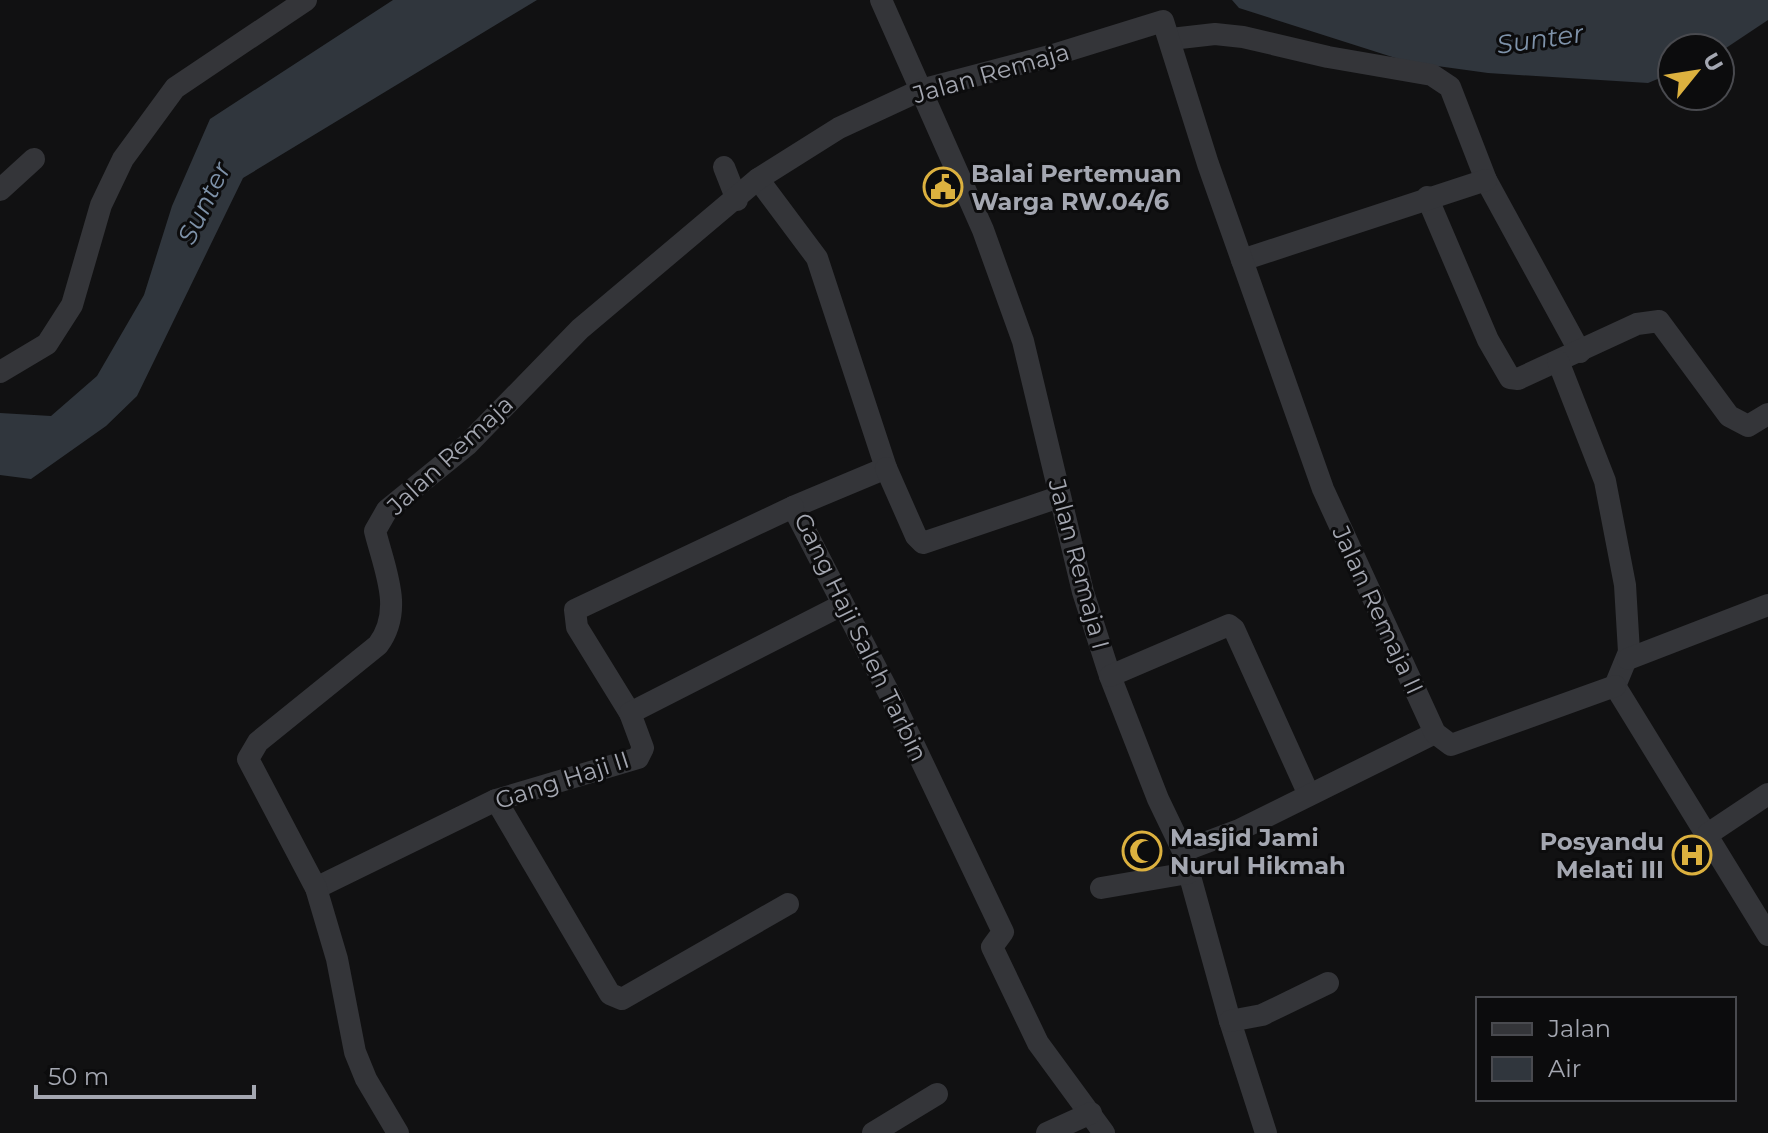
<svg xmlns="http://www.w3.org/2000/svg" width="1768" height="1133" viewBox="0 0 1768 1133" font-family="Montserrat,sans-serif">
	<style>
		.water { fill: #30363d }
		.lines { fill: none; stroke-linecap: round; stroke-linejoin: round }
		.minor { stroke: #343539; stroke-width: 22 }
		.labels { text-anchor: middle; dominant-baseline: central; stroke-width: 6; stroke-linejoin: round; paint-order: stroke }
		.street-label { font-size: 24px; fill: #a4a7b1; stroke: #0c0c0d }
		.poi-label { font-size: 24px; font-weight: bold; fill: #a4a7b1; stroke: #0c0c0d; text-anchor: start }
		.water-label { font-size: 26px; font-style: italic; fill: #7e92a9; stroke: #0c0c0d }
	</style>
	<rect width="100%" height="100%" fill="#111112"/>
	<!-- water -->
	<g class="water">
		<path d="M 393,0 L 537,0 L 243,178 L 137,396 L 106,426 L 31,479 L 0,475 L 0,413 L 51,416 L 97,376 L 144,295 L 172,206 L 210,119 Z"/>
		<path d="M 1232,0 L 1768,0 L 1768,20 L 1720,52 L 1720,48 L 1672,48 L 1672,73 L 1648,83 L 1488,73 L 1408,62 L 1239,8 Z"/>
	</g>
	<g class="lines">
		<!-- minor -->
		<g class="minor">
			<path d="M 881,0 L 983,230 L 1023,341 L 1083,592 L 1110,676 L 1158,799 L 1183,851 L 1230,1021 L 1266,1133"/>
			<path d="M 1171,39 L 1215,34 L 1243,37 L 1328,57 L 1432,75 L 1450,87 L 1486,180 L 1580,352"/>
			<path d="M 724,167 L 737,200"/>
			<path d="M 758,179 L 817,258 L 886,468 L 793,507 L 892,699 L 1003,932 L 992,947 L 1038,1043 L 1104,1133"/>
			<path d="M 0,190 L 34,159"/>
			<path d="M 1427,197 L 1488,340 L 1510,378 L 1518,379 L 1637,324 L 1659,321 L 1729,416 L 1748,426 L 1768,414"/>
			<path d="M 1242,260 L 1486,180"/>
			<path d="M 1558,361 L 1605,481 L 1625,585 L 1629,652 L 1615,686"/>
			<path d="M 0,372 L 47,344 L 72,305 L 101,205 L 123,159 L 175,88 L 306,0"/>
			<path d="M 886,468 L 916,536 L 923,543 L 1059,497"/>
			<path d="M 1628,659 L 1768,605"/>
			<path d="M 1110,676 L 1229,625 L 1234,629 L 1309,795"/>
			<path d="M 1615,686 L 1768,935"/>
			<path d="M 630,713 L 577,627 L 575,610 L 793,507"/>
			<path d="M 496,800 L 610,994 L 622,999 L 788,904"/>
			<path d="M 1708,834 L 1768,794"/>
			<path d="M 1183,851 L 1239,830 L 1435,733"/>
			<path d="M 316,888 L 496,800 L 638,758 L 643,748 L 630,713 L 842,605"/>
			<path d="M 1101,888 L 1188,873"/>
			<path d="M 1230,1021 L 1262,1015 L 1328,983"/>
			<path d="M 398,1133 L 366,1079 L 355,1052 L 337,959 L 316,888 L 248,759 L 258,742 L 378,645 C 404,610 385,571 375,531 L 387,510 L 467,445 L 580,329 L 758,179 L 839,128 L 921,90 L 1050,56 L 1163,21 L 1208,164 L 1323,489 L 1435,733 L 1451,745 L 1615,686"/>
			<path d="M 873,1133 L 937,1094"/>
			<path d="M 1047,1133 L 1091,1113"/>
		</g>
	</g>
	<!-- icons -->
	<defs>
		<g id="civic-ring" transform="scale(2)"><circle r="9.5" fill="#0c0c0d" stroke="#dcb13f" stroke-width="1.5"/><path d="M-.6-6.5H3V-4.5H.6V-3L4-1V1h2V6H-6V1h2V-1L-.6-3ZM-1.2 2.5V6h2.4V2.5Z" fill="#dcb13f"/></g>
		<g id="mosque-ring" transform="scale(2)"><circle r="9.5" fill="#0c0c0d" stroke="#dcb13f" stroke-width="1.5"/><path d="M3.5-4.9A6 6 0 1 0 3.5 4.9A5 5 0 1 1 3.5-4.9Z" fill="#dcb13f"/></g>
		<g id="hospital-ring" transform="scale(2)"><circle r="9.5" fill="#0c0c0d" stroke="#dcb13f" stroke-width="1.5"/><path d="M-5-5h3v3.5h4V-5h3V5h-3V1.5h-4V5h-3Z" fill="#dcb13f"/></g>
	</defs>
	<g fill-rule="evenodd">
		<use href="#civic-ring" x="943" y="187"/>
		<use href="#mosque-ring" x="1142" y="851"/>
		<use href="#hospital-ring" x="1692" y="855"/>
	</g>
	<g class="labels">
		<!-- street labels -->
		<g class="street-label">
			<text transform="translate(991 73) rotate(-16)">Jalan Remaja</text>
			<text transform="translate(450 455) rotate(-43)">Jalan Remaja</text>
			<text transform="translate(1079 564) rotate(75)">Jalan Remaja I</text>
			<text transform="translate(1378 610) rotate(65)">Jalan Remaja II</text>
			<text transform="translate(861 637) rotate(64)">Gang Haji Saleh Tarbin</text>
			<text transform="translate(562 780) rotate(-18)">Gang Haji II</text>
		</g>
		<!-- poi labels -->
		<g class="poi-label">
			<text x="971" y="173">Balai Pertemuan<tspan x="971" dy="28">Warga RW.04/6</tspan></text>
			<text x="1170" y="837">Masjid Jami<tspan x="1170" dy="28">Nurul Hikmah</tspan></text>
			<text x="1664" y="841" text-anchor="end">Posyandu<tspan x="1664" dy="28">Melati III</tspan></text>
		</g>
		<!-- water labels -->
		<g class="water-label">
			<text transform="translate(1540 39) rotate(-8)">Sunter</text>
			<text transform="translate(204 203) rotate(-64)">Sunter</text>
		</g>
	</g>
	<!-- legend -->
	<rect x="1476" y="997" width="260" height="104" fill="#0c0c0d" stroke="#494a4f" stroke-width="2"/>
	<rect x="1492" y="1023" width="40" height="12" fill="#343539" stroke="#494a4f" stroke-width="2"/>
	<text x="1548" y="1037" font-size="24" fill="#a4a7b1">Jalan</text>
	<rect x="1492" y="1057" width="40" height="24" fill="#30363d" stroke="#494a4f" stroke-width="2"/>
	<text x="1548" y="1077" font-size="24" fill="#a4a7b1">Air</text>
	<!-- north arrow -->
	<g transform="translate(1696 72) rotate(60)"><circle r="38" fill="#0c0c0d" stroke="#494a4f" stroke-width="2"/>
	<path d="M0-6L14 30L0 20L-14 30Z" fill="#dcb13f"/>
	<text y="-12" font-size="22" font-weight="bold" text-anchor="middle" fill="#a4a7b1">U</text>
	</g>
	<!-- scale -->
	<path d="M36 1085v12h218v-12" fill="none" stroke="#a4a7b1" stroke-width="4"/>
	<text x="48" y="1085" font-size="24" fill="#a4a7b1" stroke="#0c0c0d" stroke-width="6" paint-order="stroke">50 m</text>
</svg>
